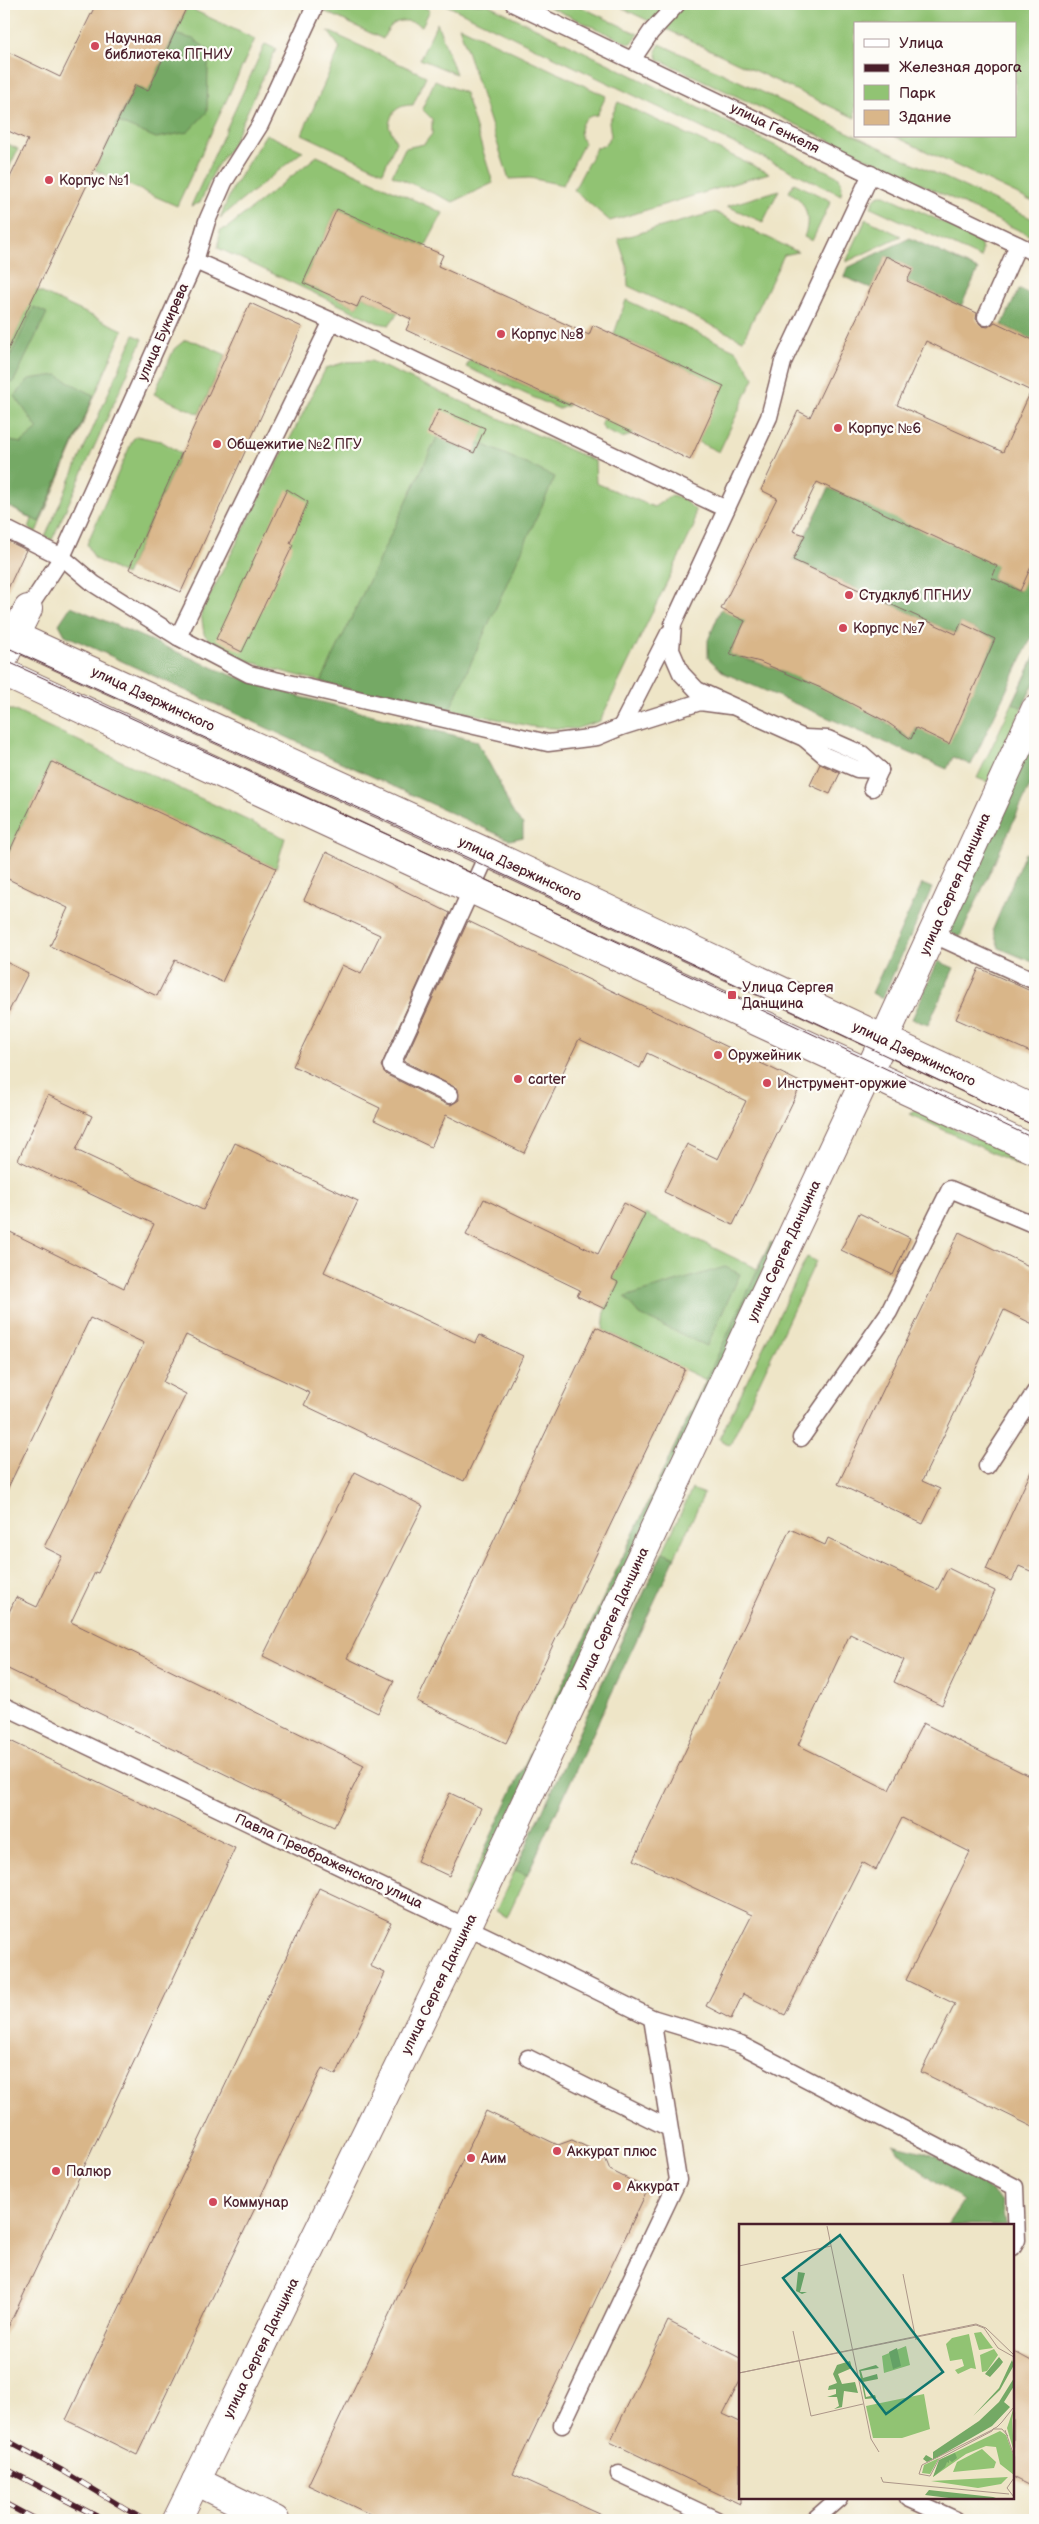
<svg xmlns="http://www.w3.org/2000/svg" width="1039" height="2524" viewBox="0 0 1039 2524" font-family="'Balsamiq Sans',sans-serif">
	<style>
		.green { fill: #91c373; stroke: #6e714f }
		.forest { fill: #74a965; stroke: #5f6448 }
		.building { fill: #d9b689; fill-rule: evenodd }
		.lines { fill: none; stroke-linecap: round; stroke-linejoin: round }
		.lane-casing { stroke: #836462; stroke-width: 19 }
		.street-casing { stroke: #836462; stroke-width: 30 }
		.secondary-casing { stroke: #836462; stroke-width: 30 }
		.lane { stroke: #fff; stroke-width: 16 }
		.street { stroke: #fff; stroke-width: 28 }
		.secondary { stroke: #fff; stroke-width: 28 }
		.tram { stroke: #4a1f2b; stroke-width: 1 }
		.rail-casing { stroke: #4a1f2b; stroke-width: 5.5 }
		.rail { stroke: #fdfcf7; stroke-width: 4; stroke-dasharray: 11; stroke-linecap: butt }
		.poi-dot { fill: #d1495b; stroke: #fdfcf7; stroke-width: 2 }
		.labels { text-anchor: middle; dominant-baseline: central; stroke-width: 4.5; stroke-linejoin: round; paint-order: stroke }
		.poi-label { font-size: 14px; fill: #4a1f2b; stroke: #fdfcf7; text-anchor: start }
		.street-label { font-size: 14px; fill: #4a1f2b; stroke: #fdfcf7 }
		.inset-road { fill: none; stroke: #ac9689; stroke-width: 1 }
		.view { fill: #0f766e; fill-opacity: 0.15; stroke: #0f766e; stroke-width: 2.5 }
		.inset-edge { fill: none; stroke: #4a1f2b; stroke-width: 2.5 }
	</style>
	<rect width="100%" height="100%" fill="#fdfcf7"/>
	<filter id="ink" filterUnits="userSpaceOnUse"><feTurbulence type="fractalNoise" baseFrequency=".02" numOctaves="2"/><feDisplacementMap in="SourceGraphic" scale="10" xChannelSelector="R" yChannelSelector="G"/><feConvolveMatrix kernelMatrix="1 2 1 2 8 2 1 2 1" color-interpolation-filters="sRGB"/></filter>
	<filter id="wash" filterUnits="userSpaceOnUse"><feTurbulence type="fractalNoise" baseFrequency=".0096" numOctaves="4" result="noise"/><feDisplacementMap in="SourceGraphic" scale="20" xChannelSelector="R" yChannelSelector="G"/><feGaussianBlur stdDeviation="1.12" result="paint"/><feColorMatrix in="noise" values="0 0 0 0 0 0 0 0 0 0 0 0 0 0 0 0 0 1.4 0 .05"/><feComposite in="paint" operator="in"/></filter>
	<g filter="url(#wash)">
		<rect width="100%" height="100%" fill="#eee5c7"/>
		<!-- green -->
		<g class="green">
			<path d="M 327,4 L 417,4 L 430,10 L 422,26 C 404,17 391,19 383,39 L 324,11 Z"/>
			<path d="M 444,4 L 487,4 L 839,177 L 842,186 L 841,195 Z"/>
			<path d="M 543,4 L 575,4 L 638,34 L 635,40 L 630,44 Z"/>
			<path d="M 613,4 L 1035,4 L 1035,203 L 894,136 L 1015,136 L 1015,24 L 855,24 L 855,118 Z"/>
			<path d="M 187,7 L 255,39 L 177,206 L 95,170 L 135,85 L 148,91 Z"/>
			<path d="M 437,23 L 456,74 L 420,59 Z"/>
			<path d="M 459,26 L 606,96 L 597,115 C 581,116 576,130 584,143 L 563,185 L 530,178 L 509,179 Z"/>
			<path d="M 328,31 L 426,76 L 413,105 C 398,105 391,111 389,126 L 396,142 L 383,172 L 302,134 L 340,48 Z"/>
			<path d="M 265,44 L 276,49 L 232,145 L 215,169 L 200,203 L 191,206 Z"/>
			<path d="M 660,44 L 1035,220 L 1035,238 L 658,59 L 656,51 Z"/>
			<path d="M 435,80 L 465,93 L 493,183 L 453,202 L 392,175 L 405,148 L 424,144 L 432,134 L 432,119 L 422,109 Z"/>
			<path d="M 618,102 L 769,173 L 610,221 L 574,190 L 596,148 L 605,145 L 611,136 L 609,122 Z"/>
			<path d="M 266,134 L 303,151 L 220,218 L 233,187 Z"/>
			<path d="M 4,142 L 18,149 L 4,178 Z"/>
			<path d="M 317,156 L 443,213 L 425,247 L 337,209 L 303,283 L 357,307 L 362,296 L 398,313 L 389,325 L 378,323 L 218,248 L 220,230 L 227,228 Z"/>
			<path d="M 794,183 L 831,201 L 812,241 L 804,237 C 811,220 807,201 789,192 Z"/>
			<path d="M 779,190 L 763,222 L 727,206 Z"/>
			<path d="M 880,195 L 885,195 L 979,239 L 982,250 L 981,258 L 871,207 L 875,198 Z"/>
			<path d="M 715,212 L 798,252 L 784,255 L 743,340 L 628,286 L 627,266 L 618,239 Z"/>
			<path d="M 866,219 L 901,236 L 846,262 Z"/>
			<path d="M 36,290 L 123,330 L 36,532 L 29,529 L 32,519 L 4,504 L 4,358 Z"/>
			<path d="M 626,300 L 737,351 L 754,378 L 719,452 L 698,442 L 723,386 L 614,334 Z"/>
			<path d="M 134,335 L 143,339 L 52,540 L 45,537 Z"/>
			<path d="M 185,340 L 197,342 L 226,355 L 199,414 L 154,394 L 174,349 Z"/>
			<path d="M 470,360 L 569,405 L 559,409 L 466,367 Z"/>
			<path d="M 371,361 L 595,461 L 596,483 L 654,507 L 672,495 L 684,499 L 695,510 L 694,526 L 600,721 L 575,729 L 534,727 L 450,709 L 383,698 L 277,670 L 237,657 L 216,647 L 204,634 L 201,613 L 326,368 L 346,362 Z"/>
			<path d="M 607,410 L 637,424 L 632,435 L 622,438 L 604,430 L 601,423 Z"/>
			<path d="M 137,436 L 161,441 L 181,453 L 126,575 L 95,559 L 87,544 L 133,439 Z"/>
			<path d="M 1035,656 L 1035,681 L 987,782 L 977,778 Z"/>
			<path d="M 4,710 L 13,710 L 285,838 L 276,868 L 52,762 L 6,859 L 4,858 Z"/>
			<path d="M 916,1111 L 1035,1166 L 1035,1173 L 910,1114 Z"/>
			<path d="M 645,1214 L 757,1269 L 771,1242 L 471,1901 L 463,1897 L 706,1380 L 603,1330 L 605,1309 L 618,1283 L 612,1279 Z"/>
			<path d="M 807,1257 L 816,1261 L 730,1445 L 719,1439 Z"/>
			<path d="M 692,1489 L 704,1494 L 507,1917 L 496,1911 Z"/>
		</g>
		<!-- forest -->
		<g class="forest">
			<path d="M 174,34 L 193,39 L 210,51 L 208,67 L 207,112 L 188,132 L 156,138 L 118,122 L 135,85 L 148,90 Z"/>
			<path d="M 910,238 L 978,270 L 961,306 L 918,286 L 905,285 L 913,269 L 886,256 L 871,288 L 844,277 L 847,268 Z"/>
			<path d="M 1019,289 L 1035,297 L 1035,341 L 1002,325 Z"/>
			<path d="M 34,307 L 47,313 L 13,383 L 4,379 L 4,369 Z"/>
			<path d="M 57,375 L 94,396 L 39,522 L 4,504 L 4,440 L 21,443 L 38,429 L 15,396 L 29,379 Z"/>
			<path d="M 437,437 L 474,453 L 478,442 L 555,477 L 450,709 L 383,698 L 321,682 Z"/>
			<path d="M 829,488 L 1000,561 L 992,578 L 1019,591 L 1035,558 L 1035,630 L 971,765 L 953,757 L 947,769 L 724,673 L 708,658 L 708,640 L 721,609 L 746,619 L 730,654 C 794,672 857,701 911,739 L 916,728 L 948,743 L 995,639 L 961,623 L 956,634 L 793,560 Z"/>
			<path d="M 71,606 L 228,674 L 301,697 L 477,741 C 483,753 490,764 496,776 C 505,792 508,812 523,824 L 523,837 L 510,840 L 65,635 L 59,624 Z"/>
			<path d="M 1035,656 L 1035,681 L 1022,708 L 1013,703 Z"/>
			<path d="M 1035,736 L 1035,775 L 960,937 L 945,930 Z"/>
			<path d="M 1025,853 L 1035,857 L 1035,963 L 999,948 L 993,929 Z"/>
			<path d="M 922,884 L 932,888 L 882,999 L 872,993 Z"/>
			<path d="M 938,961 L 954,968 L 928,1025 L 912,1019 Z"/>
			<path d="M 771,1242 L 779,1245 L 491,1858 L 482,1855 Z"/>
			<path d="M 725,1267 L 740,1274 L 707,1346 L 640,1315 L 625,1297 Z"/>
			<path d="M 663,1552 L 675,1557 L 527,1875 L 515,1870 Z"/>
			<path d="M 892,2144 L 924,2152 L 965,2168 L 1002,2201 L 1006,2225 L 947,2225 L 963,2201 L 909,2162 Z"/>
		</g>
		<g id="blocks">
			<!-- building -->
			<g class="building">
				<path d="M 96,4 L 188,4 L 148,91 L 135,85 L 4,358 L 4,190 L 28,140 L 4,129 L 4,50 L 60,77 Z"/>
				<path d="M 337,209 L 443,255 L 438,266 L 518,302 L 589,335 L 593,325 L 724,386 L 690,460 L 570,403 L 569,405 L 406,330 L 411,319 L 362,296 L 357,307 L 303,283 Z"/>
				<path d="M 886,256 L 913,269 L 907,281 L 977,313 L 976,319 L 982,326 L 988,327 L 995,322 L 1035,341 L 1035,558 L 1020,591 L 992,578 L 997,566 L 817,482 L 793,531 L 805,535 L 793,560 L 956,634 L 961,623 L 995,639 L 949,744 L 916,728 L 911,739 L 887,722 L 821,688 L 760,662 L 730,654 L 745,621 L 721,609 L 777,498 L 761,490 L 798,411 L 810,417 ZM 926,341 L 1031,391 L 1003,452 L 897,405 Z"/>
				<path d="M 250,303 L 302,327 L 181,592 L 129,569 Z"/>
				<path d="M 439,409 L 485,428 L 474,453 L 428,433 Z"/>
				<path d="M 287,489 L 308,502 L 290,543 L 293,545 L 242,652 L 216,639 Z"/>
				<path d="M 4,539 L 26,550 L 4,597 Z"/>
				<path d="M 52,762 L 276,868 L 222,982 L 175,960 L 157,996 L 50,946 L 68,908 L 4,877 L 4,863 Z"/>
				<path d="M 820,764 L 840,773 L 830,794 L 810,785 Z"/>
				<path d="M 326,852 L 450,913 L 381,1066 L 387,1075 L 446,1104 L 451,1105 L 459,1100 L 458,1089 L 404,1061 L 468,921 L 802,1083 L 733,1225 L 664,1192 L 687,1144 L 718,1159 L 746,1101 L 647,1053 L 640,1068 L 579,1039 L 524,1153 L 446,1115 L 431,1147 L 374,1120 L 380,1108 L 293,1066 L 342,965 L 361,974 L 380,935 L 304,900 Z"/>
				<path d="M 4,961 L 28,973 L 4,1021 Z"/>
				<path d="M 979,968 L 1035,993 L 1035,1054 L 956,1019 Z"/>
				<path d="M 48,1095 L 92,1116 L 76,1150 L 203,1210 L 235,1143 L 358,1201 L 324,1272 L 475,1343 L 479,1335 L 523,1356 L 464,1481 L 304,1405 L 310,1393 L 186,1335 L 163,1382 L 186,1394 L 98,1573 L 95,1572 L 71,1622 L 364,1765 L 334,1827 L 4,1667 L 4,1623 L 16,1597 L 37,1607 L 62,1556 L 44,1547 L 144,1343 L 90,1318 L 4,1496 L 4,1229 L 124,1288 L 154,1224 L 18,1160 Z"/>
				<path d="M 484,1199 L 598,1254 L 624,1203 L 645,1214 L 612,1279 L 618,1282 L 605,1309 L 577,1296 L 580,1290 L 466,1235 Z"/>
				<path d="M 859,1213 L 910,1238 L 893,1275 L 841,1250 Z"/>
				<path d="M 959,1232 L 1035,1269 L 1035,1325 L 1004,1310 L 922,1481 L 940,1489 L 923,1524 L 838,1484 Z"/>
				<path d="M 596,1327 L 685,1369 L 506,1743 L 417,1701 Z"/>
				<path d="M 1035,1463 L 1035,1573 L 1019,1566 L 1012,1581 L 986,1569 Z"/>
				<path d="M 355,1472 L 423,1506 L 347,1658 L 394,1681 L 378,1713 L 263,1656 Z"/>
				<path d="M 790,1529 L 825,1545 L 828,1538 L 937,1590 L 948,1568 L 995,1591 L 942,1705 L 894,1682 L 904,1660 L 850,1634 L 798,1745 L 889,1790 L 923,1723 L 1035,1779 L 1035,2128 L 921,2072 L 955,2004 L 906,1980 L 970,1852 L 902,1818 L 876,1870 L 862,1862 L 785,2015 L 743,1994 L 731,2019 L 706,2006 L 752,1915 L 634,1860 Z"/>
				<path d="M 4,1738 L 235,1848 L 4,2336 Z"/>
				<path d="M 450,1793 L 481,1808 L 449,1876 L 417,1861 Z"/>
				<path d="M 319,1888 L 391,1922 L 370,1966 L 385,1973 L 336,2075 L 322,2068 L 137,2455 L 66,2420 Z"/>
				<path d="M 486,2111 L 558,2145 L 572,2140 L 604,2155 L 610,2170 L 648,2189 L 513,2474 L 614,2520 L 382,2520 L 308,2485 Z"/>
				<path d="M 668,2321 L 740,2358 L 740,2381 L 723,2414 L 740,2422 L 740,2504 L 610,2442 Z"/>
				<path d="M 1013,2351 L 1035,2363 L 1035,2488 L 1013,2477 Z"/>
			</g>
		</g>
	</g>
	<g filter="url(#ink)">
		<use href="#blocks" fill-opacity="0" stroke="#836462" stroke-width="1"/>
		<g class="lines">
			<!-- lane casing -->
			<g class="lane-casing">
				<g id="lane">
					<path d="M 514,4 L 1035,253"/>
					<path d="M 632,60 L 651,32 L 677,4"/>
					<path d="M 871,174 L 783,362 L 769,417 L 673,624 L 671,650 L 681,673 L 697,690 L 804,738 L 824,755 L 857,769 L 880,770"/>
					<path d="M 195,261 L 332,321 L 726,509"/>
					<path d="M 986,317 L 1018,245"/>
					<path d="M 4,528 L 62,557 L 94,584 L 178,637 L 249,674 L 548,743 L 597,737 L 621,727 L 700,702 L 730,706"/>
					<path d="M 28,609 L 62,557 L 195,261 L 207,221 L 224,182 L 260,125 L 316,4"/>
					<path d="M 178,637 L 332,321"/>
					<path d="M 621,727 L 669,633"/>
					<path d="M 804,738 L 828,739 L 862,754 L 880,770"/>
					<path d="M 872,788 L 880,770"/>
					<path d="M 932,934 L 1035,981"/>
					<path d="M 450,1095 L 391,1066 L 488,853"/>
					<path d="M 801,1438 L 889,1312 L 950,1189 L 1035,1225"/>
					<path d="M 987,1466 L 1035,1392"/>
					<path d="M 4,1706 L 504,1945 L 652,2018 L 741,2045 L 1015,2187 L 1017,2240 L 1013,2247"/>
					<path d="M 528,2058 L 669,2128"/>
					<path d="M 562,2425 L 678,2180 L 652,2018"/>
					<path d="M 619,2474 L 717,2520"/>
					<path d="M 908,2498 L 956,2520"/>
					<path d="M 814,2520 L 839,2498"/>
				</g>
			</g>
			<!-- street casing -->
			<g class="street-casing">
				<g id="street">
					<path d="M 4,657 L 28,609"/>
					<path d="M 196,2481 L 275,2520"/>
					<path d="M 177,2520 L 467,1927 L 878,1052 L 1035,710"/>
				</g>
			</g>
			<!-- secondary casing -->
			<g class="secondary-casing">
				<g id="secondary">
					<path d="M 4,631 L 488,853 L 1035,1110"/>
					<path d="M 4,673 L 1035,1150"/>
				</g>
			</g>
			<!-- lane -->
			<use href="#lane" class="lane"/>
			<!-- street -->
			<use href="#street" class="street"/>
			<!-- secondary -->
			<use href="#secondary" class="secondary"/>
			<!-- tram -->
			<g class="tram">
				<path d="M 4,646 L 466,857 L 1035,1126"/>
				<path d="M 4,660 L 463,869 L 1035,1139"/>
			</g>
			<!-- rail casing -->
			<g class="rail-casing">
				<g id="rail">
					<path d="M 4,2439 L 63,2471 L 144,2520"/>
					<path d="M 4,2468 L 104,2520"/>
					<path d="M 4,2503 L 36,2520"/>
				</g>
			</g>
			<!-- rail -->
			<use href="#rail" class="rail"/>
		</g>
	</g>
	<!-- markers -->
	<g class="poi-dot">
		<circle cx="95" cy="46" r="5"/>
		<circle cx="49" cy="180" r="5"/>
		<circle cx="501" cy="334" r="5"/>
		<circle cx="838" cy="428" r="5"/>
		<circle cx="217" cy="444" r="5"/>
		<circle cx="849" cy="595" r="5"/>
		<circle cx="843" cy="628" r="5"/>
		<rect x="727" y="990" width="10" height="10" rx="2.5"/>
		<circle cx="718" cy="1055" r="5"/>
		<circle cx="518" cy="1079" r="5"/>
		<circle cx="767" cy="1083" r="5"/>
		<circle cx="557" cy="2151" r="5"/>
		<circle cx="471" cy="2158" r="5"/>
		<circle cx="56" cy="2171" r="5"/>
		<circle cx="617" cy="2186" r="5"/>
		<circle cx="213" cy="2202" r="5"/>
	</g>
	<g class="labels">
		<!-- poi labels -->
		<g class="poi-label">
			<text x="105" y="38">Научная<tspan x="105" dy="16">библиотека ПГНИУ</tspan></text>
			<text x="59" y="180">Корпус №1</text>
			<text x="511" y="334">Корпус №8</text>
			<text x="848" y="428">Корпус №6</text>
			<text x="227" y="444">Общежитие №2 ПГУ</text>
			<text x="859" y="595">Студклуб ПГНИУ</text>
			<text x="853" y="628">Корпус №7</text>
			<text x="742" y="987">Улица Сергея<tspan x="742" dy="16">Данщина</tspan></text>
			<text x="728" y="1055">Оружейник</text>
			<text x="528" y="1079">carter</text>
			<text x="777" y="1083">Инструмент-оружие</text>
			<text x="567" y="2151">Аккурат плюс</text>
			<text x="481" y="2158">Аим</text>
			<text x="66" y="2171">Палюр</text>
			<text x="627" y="2186">Аккурат</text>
			<text x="223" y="2202">Коммунар</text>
		</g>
		<!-- street labels -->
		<g class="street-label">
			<text transform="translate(775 128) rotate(26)">улица Генкеля</text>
			<text transform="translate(163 332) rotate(-66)">улица Букирева</text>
			<text transform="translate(153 699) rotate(25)">улица Дзержинского</text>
			<text transform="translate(520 869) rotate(25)">улица Дзержинского</text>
			<text transform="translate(955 884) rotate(-66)">улица Сергея Данщина</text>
			<text transform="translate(914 1054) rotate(25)">улица Дзержинского</text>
			<text transform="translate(784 1251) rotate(-65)">улица Сергея Данщина</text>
			<text transform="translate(612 1618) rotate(-65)">улица Сергея Данщина</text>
			<text transform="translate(329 1861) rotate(25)">Павла Преображенского улица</text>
			<text transform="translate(439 1984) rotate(-64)">улица Сергея Данщина</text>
			<text transform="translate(261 2348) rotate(-64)">улица Сергея Данщина</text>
		</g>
	</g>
	<!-- overview -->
	<g transform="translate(739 2224)">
		<rect width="275" height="275" fill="#eee5c7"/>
		<path d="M 242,108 L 254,124 L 240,126 L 235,109 ZM 230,110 L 237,145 L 232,144 L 219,150 L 216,146 L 225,142 L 223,135 L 211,137 L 207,120 L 213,114 ZM 167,122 L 171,141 L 145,149 L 143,132 ZM 255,125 L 259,131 L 248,147 L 243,148 L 241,131 ZM 185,170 L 191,205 L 163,214 L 134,214 L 127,182 ZM 275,183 L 273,196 L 275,228 L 268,204 ZM 261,207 L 267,211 L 275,233 L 275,251 L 261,240 L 257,223 L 247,222 L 227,230 L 194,253 L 202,235 ZM 243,225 L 257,238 L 255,244 L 214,248 L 218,238 ZM 200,234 L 191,250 L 183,249 L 185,241 ZM 269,253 L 262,260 L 239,264 L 192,257 Z" fill="#91c373"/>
		<path d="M 59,48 L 66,49 L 61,68 L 68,68 L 63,70 L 57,67 ZM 158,124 L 162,142 L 154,145 L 150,128 ZM 260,133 L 264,138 L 261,142 L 251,153 L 246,150 ZM 273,136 L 275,141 L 261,166 L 234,192 L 260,164 ZM 111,137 L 113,144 L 99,150 L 103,160 L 116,158 L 119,169 L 105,167 L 103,183 L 95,185 L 100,182 L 98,173 L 88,173 L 97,170 L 97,165 L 89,166 L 90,162 L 98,159 L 94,150 L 98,141 ZM 137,141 L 140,144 L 122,147 L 124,154 L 138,150 L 139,155 L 124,158 L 127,173 L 136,171 L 137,174 L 126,175 L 120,146 ZM 275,154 L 275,162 L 265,178 L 271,183 L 253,202 L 199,233 L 188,238 L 184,235 L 187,231 L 194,235 L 194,228 L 240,197 L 260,178 ZM 216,229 L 218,234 L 213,238 L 210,236 L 210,239 L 208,238 L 206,243 L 194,253 L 200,236 ZM 190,266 L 254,273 L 257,274 L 218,275 L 186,271 Z" fill="#74a965"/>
		<path class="inset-road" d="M 88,2 L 132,215 L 140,228M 0,42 L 92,22M 164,50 L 177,116M 54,107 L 72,192 L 124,180M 0,149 L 237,100 L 247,104 L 275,131M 0,149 L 237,101 L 245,104 L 259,124 L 275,133M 266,206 L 275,232M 269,212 L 263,205 L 254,205 L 253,206 L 183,241 L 180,250 L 191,252 L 200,235 L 253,207 L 254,205 L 258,203 L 263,198 L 274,184M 142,253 L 144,258 L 270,270M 275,254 L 268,264 L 275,273"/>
		<path class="view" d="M 101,11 L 204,148 L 147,190 L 44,54 Z"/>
		<rect width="275" height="275" class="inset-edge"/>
	</g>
	<!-- margin -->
	<rect width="1039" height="2524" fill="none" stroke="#fdfcf7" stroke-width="20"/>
	<!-- legend -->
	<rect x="854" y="22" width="162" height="115" fill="#fdfcf7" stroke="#b5a4a5"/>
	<rect x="864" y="39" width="25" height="8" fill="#ffffff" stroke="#b5a4a5"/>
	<text x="899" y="48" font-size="15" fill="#4a1f2b">Улица</text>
	<rect x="864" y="64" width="25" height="8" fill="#4a1f2b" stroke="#b5a4a5"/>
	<text x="899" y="72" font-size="15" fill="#4a1f2b">Железная дорога</text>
	<rect x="864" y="85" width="25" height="15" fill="#91c373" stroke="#b5a4a5"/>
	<text x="899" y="98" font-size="15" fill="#4a1f2b">Парк</text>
	<rect x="864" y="110" width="25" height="15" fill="#d9b689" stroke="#b5a4a5"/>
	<text x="899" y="122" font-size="15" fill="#4a1f2b">Здание</text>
</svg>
